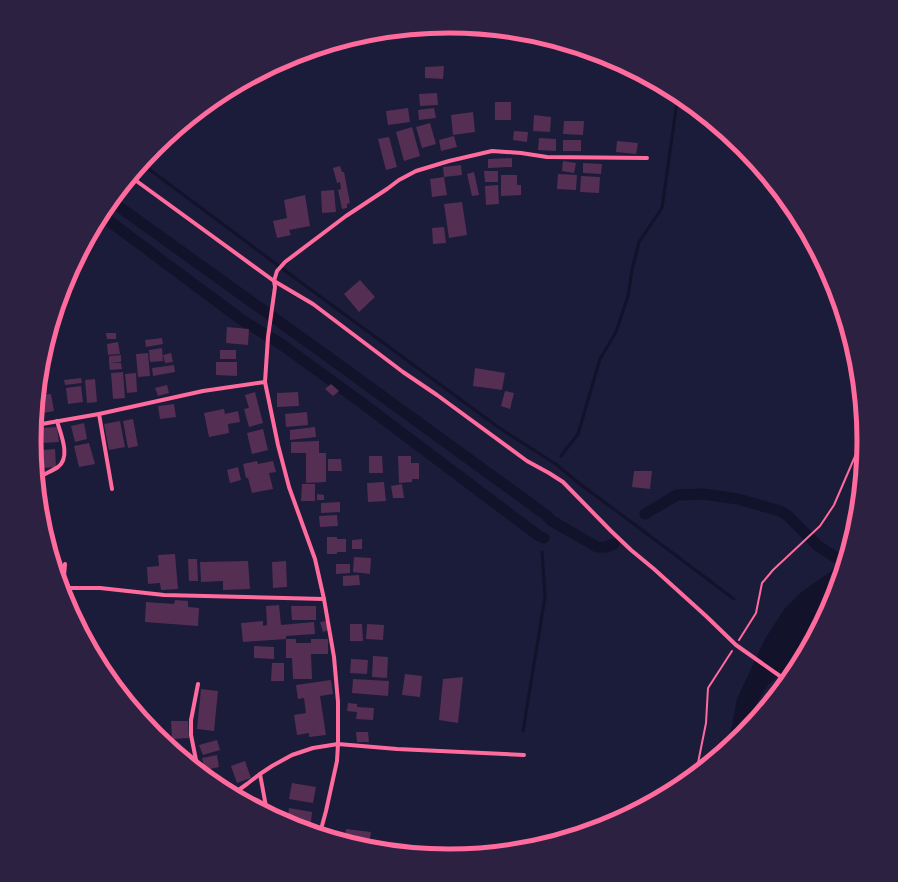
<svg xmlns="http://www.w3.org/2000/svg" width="898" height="882" viewBox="0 0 898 882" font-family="'Exo 2',sans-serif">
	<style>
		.water { fill: #12122b }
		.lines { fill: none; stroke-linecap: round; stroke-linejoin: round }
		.stream { stroke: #12122b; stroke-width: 3 }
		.canal { stroke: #12122b; stroke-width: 11 }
		.building { fill: #542f53 }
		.path { stroke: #ff6b9d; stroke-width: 2 }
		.minor { stroke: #ff6b9d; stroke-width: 4 }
		.rim { fill: none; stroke: #ff6b9d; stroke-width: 5 }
	</style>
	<rect width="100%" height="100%" fill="#1b1b3a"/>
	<!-- water -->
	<path class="water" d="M 849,545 L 832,600 L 803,654 L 768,685 L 758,701 L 754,721 L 742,735 L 728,746 L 737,699 L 765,639 L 785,608 L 800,593 L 830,572 L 840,560 Z"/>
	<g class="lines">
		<!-- stream -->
		<g class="stream">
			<path d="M 142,164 L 295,278 L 498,427 L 557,465 L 580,484 L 634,524 L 734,599"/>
			<path d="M 561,456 L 578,434 L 600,359 L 616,332 L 628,296 L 632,270 L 639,242 L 662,208 L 678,95"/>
			<path d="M 523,731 L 545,597 L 542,552"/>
		</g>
		<!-- canal -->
		<g class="canal">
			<path d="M 111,201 L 316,348 L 546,515 L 552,521 L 597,547 L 606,547 L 614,544"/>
			<path d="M 101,215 L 242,320 L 281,344 L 358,400 L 539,536 L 544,538"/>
			<path d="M 645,514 L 677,495 L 703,494 L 738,499 L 780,511 L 787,515 L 818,546 L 840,560 L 843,566"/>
		</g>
	</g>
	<!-- building -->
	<g class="building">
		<path d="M 444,66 L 443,79 L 425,78 L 425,67 Z"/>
		<path d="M 437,93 L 438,105 L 420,106 L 419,94 Z"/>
		<rect x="495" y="102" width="16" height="18"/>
		<path d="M 408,108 L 410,122 L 388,125 L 386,111 Z"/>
		<path d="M 434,108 L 436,118 L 419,120 L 418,110 Z"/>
		<path d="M 473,112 L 475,132 L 453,135 L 451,115 Z"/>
		<path d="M 534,115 L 551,117 L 550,132 L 533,131 Z"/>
		<path d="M 564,121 L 584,121 L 583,135 L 563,134 Z"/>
		<path d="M 430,123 L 436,144 L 422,148 L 416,127 Z"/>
		<path d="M 412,127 L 420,156 L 404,161 L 396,132 Z"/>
		<path d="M 514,131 L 528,132 L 527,142 L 513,140 Z"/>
		<path d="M 454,136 L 457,147 L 441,151 L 439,140 Z"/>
		<path d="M 389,137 L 397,167 L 386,170 L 378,139 Z"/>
		<path d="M 539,138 L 556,139 L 556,151 L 538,150 Z"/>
		<rect x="563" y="140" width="18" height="11"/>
		<path d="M 617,141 L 638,143 L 636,154 L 616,152 Z"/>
		<path d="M 512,158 L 512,167 L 488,168 L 488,159 Z"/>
		<path d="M 563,161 L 576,163 L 574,173 L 562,171 Z"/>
		<path d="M 583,163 L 602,164 L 601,174 L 583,173 Z"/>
		<path d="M 461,165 L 462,175 L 444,177 L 443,167 Z"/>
		<path d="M 340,166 L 342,172 L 344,172 L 350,203 L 347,204 L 347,208 L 342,209 L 338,190 L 341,189 L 340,182 L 337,183 L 333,168 Z"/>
		<path d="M 484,171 L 498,171 L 498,182 L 485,182 Z"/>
		<path d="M 474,172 L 479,195 L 472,196 L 467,174 Z"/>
		<path d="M 558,174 L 577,175 L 576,190 L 557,189 Z"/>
		<path d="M 501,175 L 517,175 L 517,185 L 521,185 L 521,195 L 501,196 Z"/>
		<path d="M 581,176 L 600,177 L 599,193 L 580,192 Z"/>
		<path d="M 444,177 L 447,195 L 432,197 L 430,179 Z"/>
		<path d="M 498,185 L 499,204 L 486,205 L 485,186 Z"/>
		<path d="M 334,190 L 336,212 L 322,213 L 321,191 Z"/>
		<path d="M 305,195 L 310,226 L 289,230 L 291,235 L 277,238 L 273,221 L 287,218 L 284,200 Z"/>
		<path d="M 462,202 L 467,235 L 449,238 L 444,204 Z"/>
		<path d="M 444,227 L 446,243 L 433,244 L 432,228 Z"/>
		<path d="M 360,280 L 375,297 L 359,312 L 344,294 Z"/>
		<path d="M 227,327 L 249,329 L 248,345 L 226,343 Z"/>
		<path d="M 106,333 L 116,333 L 116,339 L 107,339 Z"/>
		<path d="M 162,338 L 163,344 L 146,347 L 145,340 Z"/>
		<path d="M 118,342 L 120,354 L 108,355 L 107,344 Z"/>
		<path d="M 162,348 L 163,361 L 150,362 L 149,350 Z"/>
		<rect x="220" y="350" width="16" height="9"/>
		<path d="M 148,353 L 150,376 L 138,377 L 136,354 Z"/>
		<path d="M 171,353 L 173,362 L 165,363 L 163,355 Z"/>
		<path d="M 121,355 L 121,362 L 109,363 L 109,356 Z"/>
		<path d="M 216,362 L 237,362 L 237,376 L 216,375 Z"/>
		<path d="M 109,363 L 121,363 L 122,369 L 110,370 Z"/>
		<path d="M 174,365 L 175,372 L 153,376 L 152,368 Z"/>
		<path d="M 475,368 L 505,373 L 502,390 L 473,386 Z"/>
		<path d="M 123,372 L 125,398 L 113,399 L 111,373 Z"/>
		<path d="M 136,373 L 137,392 L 127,393 L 125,374 Z"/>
		<path d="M 81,378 L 82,383 L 65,385 L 64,380 Z"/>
		<path d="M 40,379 L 47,379 L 47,393 L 39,393 Z"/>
		<path d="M 95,379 L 97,402 L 87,403 L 85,380 Z"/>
		<path d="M 331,384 L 339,391 L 333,396 L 325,389 Z"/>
		<path d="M 167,385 L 169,393 L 158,396 L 155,388 Z"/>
		<path d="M 81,386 L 83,402 L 68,404 L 66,388 Z"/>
		<path d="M 505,391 L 514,393 L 510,409 L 501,406 Z"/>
		<path d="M 255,392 L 263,423 L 249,427 L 244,409 L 249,408 L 245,395 Z"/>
		<path d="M 298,392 L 299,406 L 277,407 L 277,393 Z"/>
		<path d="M 51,394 L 54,411 L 38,414 L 37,409 L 38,395 Z"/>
		<path d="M 174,404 L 176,417 L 160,419 L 158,406 Z"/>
		<path d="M 224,409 L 225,414 L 238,411 L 240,422 L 228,424 L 229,433 L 209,437 L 204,413 Z"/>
		<path d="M 307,412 L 308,425 L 286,427 L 285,414 Z"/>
		<path d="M 133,419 L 138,446 L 128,448 L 123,421 Z"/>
		<path d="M 120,421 L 125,447 L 109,450 L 104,424 Z"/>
		<path d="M 84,423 L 87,439 L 75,442 L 71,426 Z"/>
		<path d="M 57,427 L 59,442 L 42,443 L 41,428 Z"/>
		<path d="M 315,427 L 316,437 L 290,440 L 290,430 Z"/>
		<path d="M 37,429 L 39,443 L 34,444 L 35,430 Z"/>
		<path d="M 263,429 L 268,450 L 252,454 L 247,433 Z"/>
		<path d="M 319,441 L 319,453 L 326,453 L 326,482 L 306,483 L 306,453 L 291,453 L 291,442 Z"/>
		<path d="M 89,443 L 95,464 L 79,467 L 74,446 Z"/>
		<path d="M 35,446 L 38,446 L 40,464 L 36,465 Z"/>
		<path d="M 55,449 L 56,467 L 43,468 L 42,450 Z"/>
		<path d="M 369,456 L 382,456 L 383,473 L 369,473 Z"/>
		<path d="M 398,456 L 411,456 L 411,463 L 419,463 L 419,479 L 412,479 L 412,482 L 399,483 Z"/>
		<path d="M 328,459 L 341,459 L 342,471 L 328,471 Z"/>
		<path d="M 257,461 L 258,464 L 273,461 L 276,472 L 269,473 L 273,489 L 252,493 L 248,478 L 246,478 L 243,464 Z"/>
		<path d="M 238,467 L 241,480 L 230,483 L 227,470 Z"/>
		<path d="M 634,471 L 652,471 L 650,489 L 632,487 Z"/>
		<path d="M 384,482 L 386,501 L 368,502 L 367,483 Z"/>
		<path d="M 302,484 L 315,484 L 315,501 L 301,501 Z"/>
		<path d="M 402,484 L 404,498 L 393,498 L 391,486 Z"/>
		<path d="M 317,494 L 324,495 L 324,500 L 317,500 Z"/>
		<path d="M 340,502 L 340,512 L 321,513 L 321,503 Z"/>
		<path d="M 337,515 L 338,526 L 320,527 L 319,516 Z"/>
		<path d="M 327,537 L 337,537 L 337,539 L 346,539 L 346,552 L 337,552 L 337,554 L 327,554 Z"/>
		<path d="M 362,539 L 362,549 L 352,549 L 352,540 Z"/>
		<path d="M 175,554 L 178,589 L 161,590 L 160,583 L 148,584 L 147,567 L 159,566 L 158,555 Z"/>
		<path d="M 354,557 L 371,558 L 370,574 L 353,572 Z"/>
		<path d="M 188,559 L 197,559 L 198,581 L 189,581 Z"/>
		<path d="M 248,561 L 250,589 L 223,590 L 223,581 L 201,582 L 200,562 Z"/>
		<path d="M 286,561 L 287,587 L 273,588 L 272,562 Z"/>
		<path d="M 336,564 L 350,564 L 350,573 L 336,574 Z"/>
		<path d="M 359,575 L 360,585 L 343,586 L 343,576 Z"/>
		<path d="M 175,600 L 188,601 L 188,607 L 199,608 L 198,626 L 145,622 L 146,602 L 174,604 Z"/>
		<path d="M 279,605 L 281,625 L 314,622 L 315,634 L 286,636 L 286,639 L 243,642 L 241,623 L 263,621 L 263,626 L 267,625 L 266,606 Z"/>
		<path d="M 291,606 L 316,606 L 316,620 L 292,620 Z"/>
		<path d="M 326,621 L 328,630 L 323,632 L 320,622 Z"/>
		<path d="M 350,624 L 362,624 L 363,641 L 350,641 Z"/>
		<path d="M 367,624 L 384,625 L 383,640 L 366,639 Z"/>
		<path d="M 286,639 L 296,639 L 296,643 L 311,643 L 311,639 L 328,639 L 328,654 L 311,654 L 312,679 L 293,679 L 292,658 L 286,658 Z"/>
		<path d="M 254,646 L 274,647 L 274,659 L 254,658 Z"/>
		<path d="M 373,656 L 388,657 L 387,678 L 372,677 Z"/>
		<path d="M 351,659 L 368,660 L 367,674 L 350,673 Z"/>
		<path d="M 272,663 L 284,663 L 284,681 L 271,681 Z"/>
		<path d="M 405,674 L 422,676 L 420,697 L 402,695 Z"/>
		<path d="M 463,677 L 458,723 L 439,720 L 443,679 Z"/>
		<path d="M 353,679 L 389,681 L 388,696 L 352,693 Z"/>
		<path d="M 331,680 L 333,694 L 320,696 L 326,735 L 309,737 L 309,733 L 297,735 L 294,715 L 306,713 L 304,698 L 298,699 L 296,685 Z"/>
		<path d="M 201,689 L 218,691 L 214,731 L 197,729 Z"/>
		<path d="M 348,703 L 357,704 L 357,707 L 374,708 L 373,720 L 356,719 L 357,712 L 347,711 Z"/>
		<path d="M 171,721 L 188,721 L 189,738 L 172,739 Z"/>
		<path d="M 356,732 L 368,732 L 369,742 L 357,742 Z"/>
		<path d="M 217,740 L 220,750 L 203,755 L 199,745 Z"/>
		<path d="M 190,752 L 193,765 L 180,755 Z"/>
		<path d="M 217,755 L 219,767 L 205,770 L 202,758 Z"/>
		<path d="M 245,761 L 251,778 L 237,783 L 231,766 Z"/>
		<path d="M 219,775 L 221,787 L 207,777 Z"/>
		<path d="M 292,783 L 316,787 L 313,803 L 289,799 Z"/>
		<path d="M 259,798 L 263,805 L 258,807 L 249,802 Z"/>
		<path d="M 289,808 L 312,812 L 310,830 L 287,823 Z"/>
		<path d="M 346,829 L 371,832 L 369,844 L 345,841 Z"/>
	</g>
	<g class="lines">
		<!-- path -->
		<g class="path">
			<path d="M 739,640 L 756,613 L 762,583 L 773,570 L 820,526 L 834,505 L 856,454 L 863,429"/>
			<path d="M 696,773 L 706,723 L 708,688 L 732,651"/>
		</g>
		<!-- minor -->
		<g class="minor">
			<path d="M 131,177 L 274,281 L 313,304 L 403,372 L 437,395 L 527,461 L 549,473 L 563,482 L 611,531 L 631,550 L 654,569 L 706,616 L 736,645 L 787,681"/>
			<path d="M 99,414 L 112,489"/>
			<path d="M 36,425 L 99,414 L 203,391 L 265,382"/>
			<path d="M 38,478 C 44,474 52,471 58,467 C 71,457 61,435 57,421"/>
			<path d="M 62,588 L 100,588 L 164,595 L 324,599"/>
			<path d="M 63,588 L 65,564"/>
			<path d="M 198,684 L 191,720 L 191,735 L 198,770"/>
			<path d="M 260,774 L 267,812"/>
			<path d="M 233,794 L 247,784 L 260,774 L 272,766 L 292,755 L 313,748 L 338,744 L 397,749 L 524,755"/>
			<path d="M 320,833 L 326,811 L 337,761 L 338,744 L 338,702 L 334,657 L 324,599 L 315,559 L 289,487 L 278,445 L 265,382 L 268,337 L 275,287 L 274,281 L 277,271 L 285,262 L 346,216 L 387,189 L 399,180 L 416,171 L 449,161 L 492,151 L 521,153 L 547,157 L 647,158"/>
		</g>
	</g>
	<!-- crop -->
	<path d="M0 0H898V882H0ZM41 441a408 408 0 1 1 816 0a408 408 0 1 1-816 0Z" fill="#2d2142" fill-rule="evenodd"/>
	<path class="rim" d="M41 441a408 408 0 1 1 816 0a408 408 0 1 1-816 0Z"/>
</svg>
